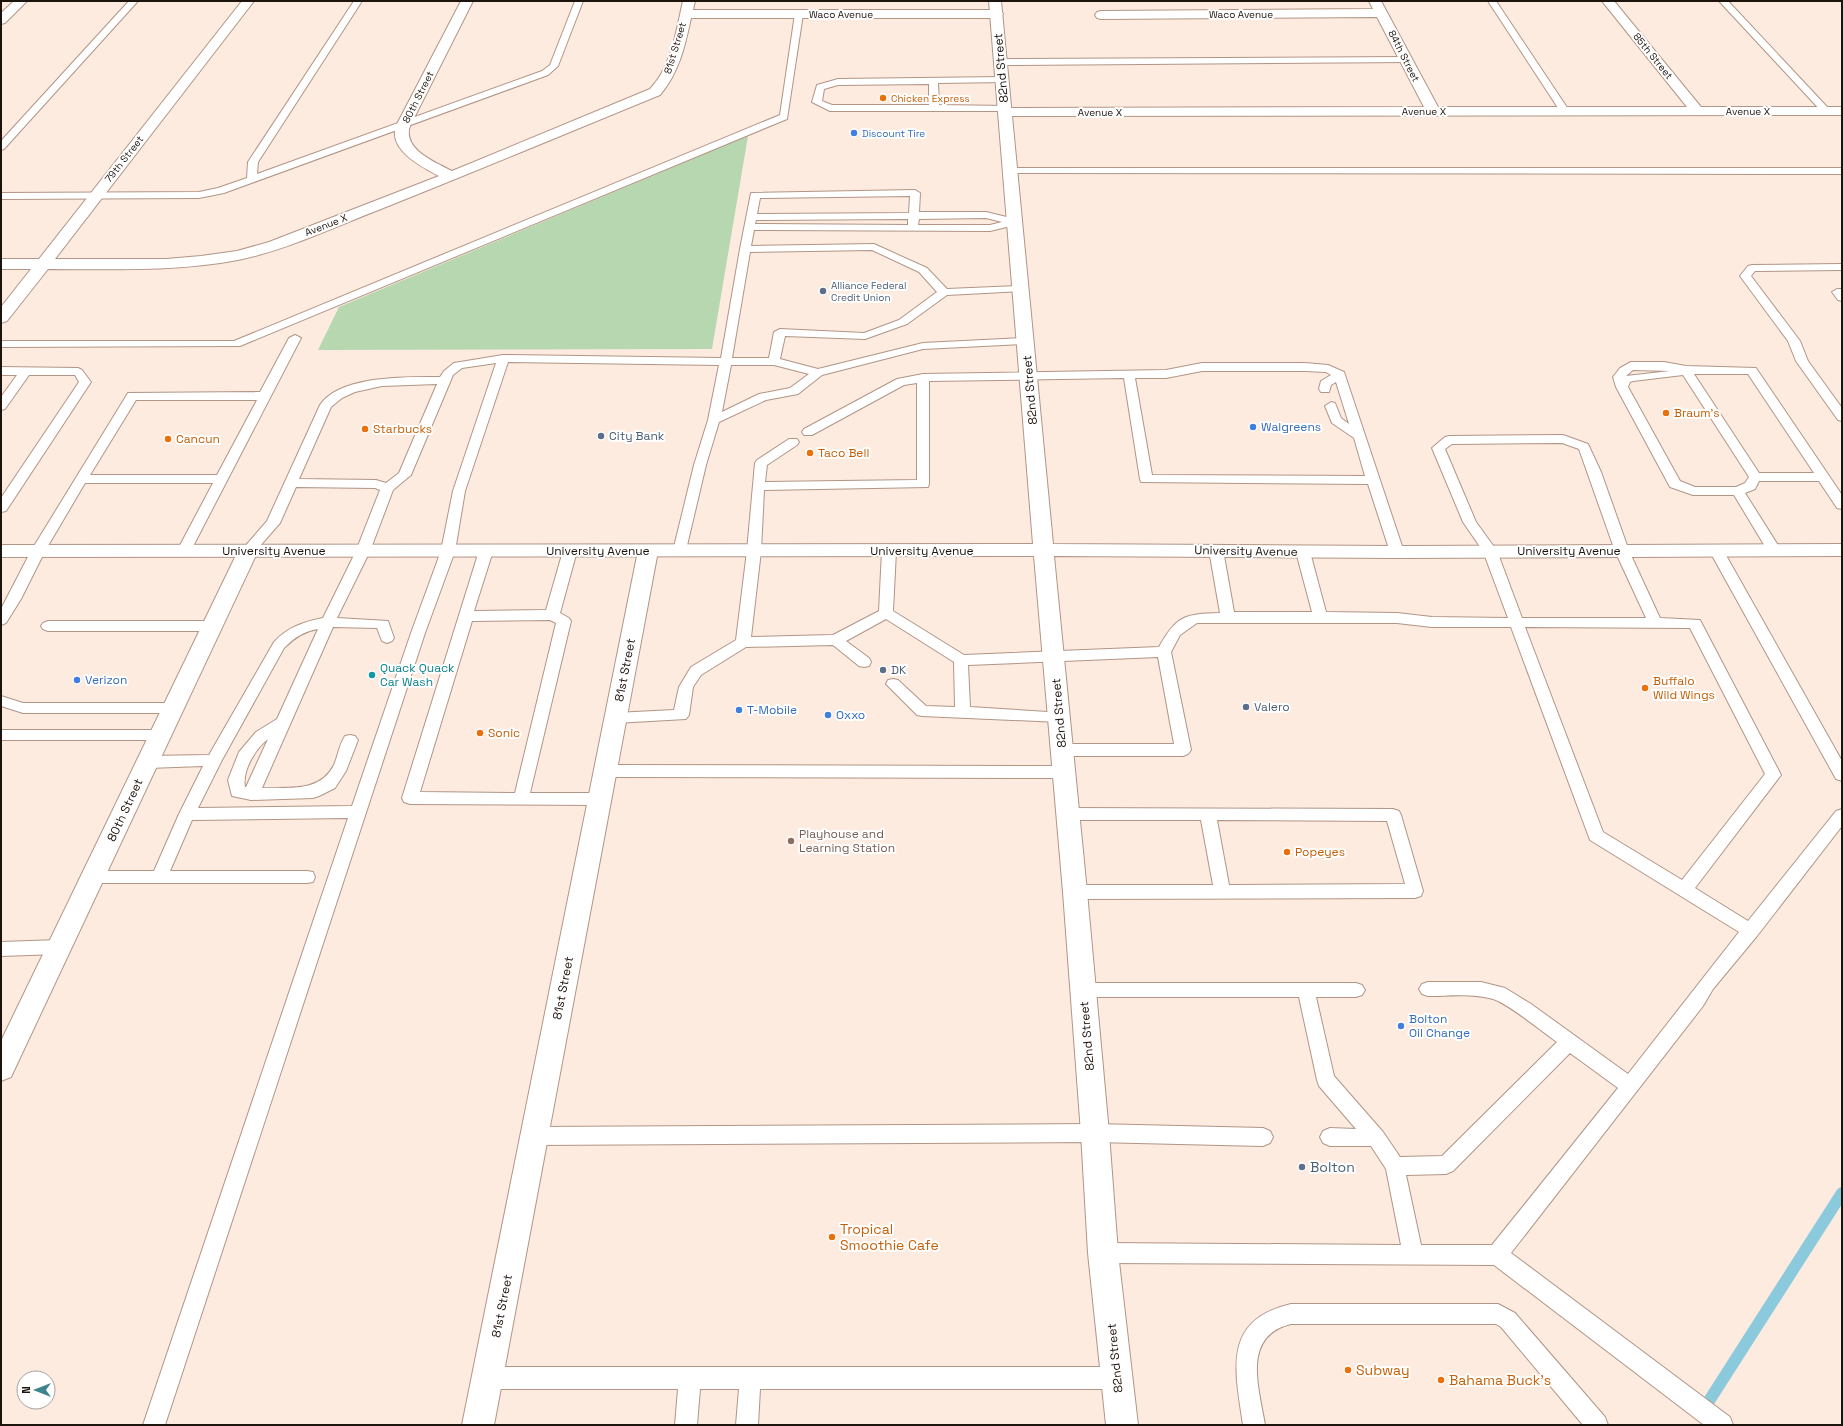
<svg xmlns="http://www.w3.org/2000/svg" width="1843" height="1426" viewBox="0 0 1843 1426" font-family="'Space Grotesk',sans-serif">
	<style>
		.green { fill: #b6d7af }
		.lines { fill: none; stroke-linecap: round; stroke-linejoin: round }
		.stream { stroke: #8bcadc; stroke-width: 12 }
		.service-casing { stroke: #b19585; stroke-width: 2 }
		.minor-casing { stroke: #b19585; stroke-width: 2 }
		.secondary-casing { stroke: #b19585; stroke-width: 2 }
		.service { fill: #fff; fill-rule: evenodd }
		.minor { fill: #fff; fill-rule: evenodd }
		.secondary { fill: #fff; fill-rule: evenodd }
		.food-dot { fill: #e8710a; stroke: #fff; stroke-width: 1.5 }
		.shop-dot { fill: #3f7fe0; stroke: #fff; stroke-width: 1.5 }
		.service-dot { fill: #5c6f8a; stroke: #fff; stroke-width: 1.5 }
		.culture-dot { fill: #0f9aa8; stroke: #fff; stroke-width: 1.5 }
		.education-dot { fill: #8d6e63; stroke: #fff; stroke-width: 1.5 }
		.labels { text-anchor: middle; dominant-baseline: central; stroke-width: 4; stroke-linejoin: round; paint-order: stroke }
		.far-street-label { font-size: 10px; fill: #1d130d; stroke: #fff }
		.far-food-label { font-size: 10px; fill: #c56008; stroke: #fff; text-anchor: start }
		.far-shop-label { font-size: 10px; fill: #366cbe; stroke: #fff; text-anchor: start }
		.far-service-label { font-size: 10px; fill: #4e5e75; stroke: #fff; text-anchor: start }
		.street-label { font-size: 12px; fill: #1d130d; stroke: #fff }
		.food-label { font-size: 12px; fill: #c56008; stroke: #fff; text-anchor: start }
		.shop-label { font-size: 12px; fill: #366cbe; stroke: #fff; text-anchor: start }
		.service-label { font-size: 12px; fill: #4e5e75; stroke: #fff; text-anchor: start }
		.culture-label { font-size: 12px; fill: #0d838f; stroke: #fff; text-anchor: start }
		.education-label { font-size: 12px; fill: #785e54; stroke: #fff; text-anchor: start }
		.near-service-label { font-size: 14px; fill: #4e5e75; stroke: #fff; text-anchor: start }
		.near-food-label { font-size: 14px; fill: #c56008; stroke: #fff; text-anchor: start }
	</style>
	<rect width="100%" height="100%" fill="#fdebe0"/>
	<!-- green -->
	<path class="green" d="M 748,136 L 712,349 L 318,350 L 339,307 Z"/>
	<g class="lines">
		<!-- stream -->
		<path class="stream" d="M 1707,1404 L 1842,1193"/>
		<!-- service casing -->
		<g class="service-casing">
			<g id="service">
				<path d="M 129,1 L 138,1 L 4,149 L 1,150 L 1,141 Z"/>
				<path d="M 354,1 L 362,1 L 258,162 L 257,174 L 542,71 L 550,65 L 575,1 L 583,1 L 558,66 L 548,75 L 224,193 L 199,198 L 1,199 L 1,193 L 199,192 L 218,188 L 247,178 L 248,162 Z"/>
				<path d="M 1488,1 L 1496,1 L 1570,112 L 1568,114 L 1562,114 Z"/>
				<path d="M 1719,1 L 1728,1 L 1829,109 L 1831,111 L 1829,113 L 1823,113 Z"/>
				<path d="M 799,11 L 803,14 L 787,119 L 240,346 L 1,347 L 1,341 L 234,341 L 780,115 L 795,14 Z"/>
				<path d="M 1406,57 L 1409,58 L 1409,62 L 1001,65 L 997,62 L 1001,59 Z"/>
				<path d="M 1003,77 L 1007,80 L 1006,82 L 938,83 L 939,105 L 1008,106 L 1010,108 L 1008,110 L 1005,111 L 830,111 L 812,102 L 817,85 L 838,79 ZM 929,84 L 929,105 L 832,105 L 822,101 L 824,89 L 838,85 Z"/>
				<path d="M 1010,168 L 1842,168 L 1842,174 L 1007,173 L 1005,171 Z"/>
				<path d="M 915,190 L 920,193 L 919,212 L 986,212 L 1019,220 L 1020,222 L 1019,224 L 990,231 L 754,230 L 751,246 L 874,244 L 927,268 L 947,289 L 1021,286 L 1026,289 L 1025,291 L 947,295 L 907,324 L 865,339 L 785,336 L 780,359 L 818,369 L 923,343 L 1025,338 L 1031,341 L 1025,344 L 923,349 L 822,375 L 798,394 L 766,400 L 719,422 L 706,465 L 685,554 L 675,554 L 673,551 L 694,465 L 708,420 L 719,365 L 508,362 L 465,491 L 455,551 L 425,633 L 165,1425 L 143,1425 L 348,818 L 192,820 L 170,871 L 307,871 L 313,872 L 315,877 L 313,882 L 307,883 L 93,883 L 87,882 L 85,877 L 87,872 L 93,871 L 154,871 L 179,814 L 203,766 L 148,768 L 143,766 L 140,762 L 143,758 L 148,756 L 209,755 L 274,642 C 288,627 303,622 323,618 L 356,551 L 380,490 L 375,488 L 296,487 L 280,523 L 253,554 L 243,554 L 241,551 L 267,521 L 320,405 C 340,375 408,377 440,377 L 444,371 L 454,363 L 503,355 L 721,358 L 740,249 L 751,193 ZM 910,196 L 909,213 L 757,214 L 760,198 ZM 986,218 L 1002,222 L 990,225 L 918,225 L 919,219 ZM 908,219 L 908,225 L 755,224 L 756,220 ZM 872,250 L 919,272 L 937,292 L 899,320 L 864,333 L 780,329 L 774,332 L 769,358 L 732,358 L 750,252 ZM 496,363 L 453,491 L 441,551 L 411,633 L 352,806 L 198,808 L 222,760 L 284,648 C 294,638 304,631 318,629 L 277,719 L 256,732 L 239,752 L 228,780 L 232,796 L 251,800 L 313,798 L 319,796 L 335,788 L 346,771 L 358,740 L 355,736 L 350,735 L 345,736 C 339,745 338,756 334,765 C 320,793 288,787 262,788 L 333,627 L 377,628 L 382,641 L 387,643 L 392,641 L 394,638 L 388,621 L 337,618 L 370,551 L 393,490 L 411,475 L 453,375 L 462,368 ZM 731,365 L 774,365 L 809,374 L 790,388 L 759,394 L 722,412 ZM 437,384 L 399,473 L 386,483 L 376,480 L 299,479 L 331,407 L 342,398 L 355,392 L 382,386 ZM 268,739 L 246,787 L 245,787 C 242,771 255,749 268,739 Z"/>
				<path d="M 1842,264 L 1842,270 L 1755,271 L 1751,276 L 1800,341 L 1808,361 L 1842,408 L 1842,421 L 1838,420 L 1796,361 L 1788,341 L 1740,276 L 1748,266 L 1752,265 Z"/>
				<path d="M 1837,289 L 1842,289 L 1842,301 L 1838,300 L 1832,292 Z"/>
				<path d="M 295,335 L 301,338 L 189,554 L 179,554 L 177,551 L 213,483 L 85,483 L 45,551 L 21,599 L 6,623 L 1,625 L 1,609 L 31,551 L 128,393 L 260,392 L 289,338 ZM 136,400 L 257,400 L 217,475 L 90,475 Z"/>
				<path d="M 1631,362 L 1664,362 L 1686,366 L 1756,368 L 1842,495 L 1842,509 L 1837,508 L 1819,481 L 1759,481 L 1755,489 L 1745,493 L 1781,550 L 1779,553 L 1769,553 L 1734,495 L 1693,495 L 1670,487 L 1616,387 L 1613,377 L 1620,368 ZM 1633,370 L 1670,371 L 1626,376 ZM 1694,374 L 1748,374 L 1814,473 L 1759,473 ZM 1683,375 L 1749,477 L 1745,483 L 1736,487 L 1695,487 L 1680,481 L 1628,387 L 1630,382 L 1633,381 Z"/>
				<path d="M 1202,363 L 1305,363 L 1328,365 L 1344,372 L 1404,552 L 1402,555 L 1392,555 L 1390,552 L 1368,484 L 1141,482 L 1140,479 L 1124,378 L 929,381 L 929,484 L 928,487 L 764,490 L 761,551 L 751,637 L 833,635 L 879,611 L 882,551 L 884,548 L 894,548 L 896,551 L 893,611 L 964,655 L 1159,647 C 1177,615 1185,614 1220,613 L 1209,550 L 1211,547 L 1221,547 L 1223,550 L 1234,612 L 1312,612 L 1296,552 L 1298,549 L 1308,549 L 1310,552 L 1326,612 L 1397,613 L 1432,617 L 1508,618 L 1483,551 L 1463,522 L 1432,448 L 1445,437 L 1449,436 L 1563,435 L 1588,444 L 1601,472 L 1629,551 L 1660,618 L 1700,620 L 1781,775 L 1695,888 L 1748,921 L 1836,811 L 1842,809 L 1842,826 L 1757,936 L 1713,989 L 1703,1006 L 1511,1253 L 1730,1417 L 1733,1425 L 1704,1425 L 1494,1265 L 1103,1263 L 1096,1260 L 1093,1253 L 1096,1246 L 1103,1243 L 1401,1245 L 1386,1169 L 1371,1146 L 1330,1146 L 1323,1143 L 1320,1137 L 1323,1131 L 1330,1128 L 1356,1129 L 1319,1086 L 1317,1080 L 1299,997 L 1083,997 L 1077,995 L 1074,990 L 1077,985 L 1083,983 L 1356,983 L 1362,985 L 1365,990 L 1362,995 L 1356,997 L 1316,997 L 1334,1076 L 1383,1132 L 1400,1157 L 1442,1156 L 1557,1042 C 1541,1031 1509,1004 1493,999 C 1473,993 1449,996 1428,996 L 1422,994 L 1419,989 L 1422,984 L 1428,982 L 1481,982 L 1505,988 L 1531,1004 L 1628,1074 L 1739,932 L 1590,840 L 1511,627 L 1432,627 L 1397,623 L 1197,623 L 1180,635 L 1171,652 L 1191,750 L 1188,754 L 1183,756 L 1062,756 L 1057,754 L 1054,750 L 1057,746 L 1062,744 L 1174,744 L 1158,657 L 968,665 L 970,707 L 1064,713 L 1067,717 L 1064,721 L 1059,722 L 922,716 L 917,715 L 886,684 L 888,680 L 893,679 L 898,680 L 926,706 L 955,707 L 954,662 L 886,619 L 846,641 L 869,658 L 871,662 L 869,666 L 864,667 L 859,666 L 833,645 L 746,647 L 701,675 L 693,687 L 689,715 L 686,719 L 615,723 L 610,722 L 607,718 L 610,714 L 615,713 L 674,710 L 679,687 L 691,667 L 736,640 L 747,551 L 755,463 L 757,460 L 789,439 L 797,439 L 799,442 L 797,445 L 767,465 L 765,482 L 917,480 L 917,383 L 904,385 L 812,435 L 804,435 L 802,432 L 804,429 L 897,379 L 923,374 L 1166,370 ZM 1202,371 L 1305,371 L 1326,372 L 1331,375 L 1321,381 L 1319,389 L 1321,392 L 1329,392 L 1331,385 L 1336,382 L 1349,424 L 1341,418 L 1335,403 L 1331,402 L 1325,406 L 1332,423 L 1354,438 L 1365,476 L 1152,475 L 1135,378 L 1166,378 ZM 1562,443 L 1579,449 L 1615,551 L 1646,618 L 1522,618 L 1497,551 L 1476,522 L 1445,449 L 1452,444 ZM 1525,627 L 1690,628 L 1765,774 L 1682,880 L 1603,832 ZM 1570,1053 L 1618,1088 L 1492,1245 L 1421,1245 L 1406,1175 L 1446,1174 L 1453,1171 Z"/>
				<path d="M 1,367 L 78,368 L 82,370 L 91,382 L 6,511 L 1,512 L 1,498 L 79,382 L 75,375 L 29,375 L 5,409 L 1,410 L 1,397 L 17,375 L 1,375 Z"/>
				<path d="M 1716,546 L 1721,547 L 1723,550 L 1842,761 L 1842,781 L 1836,779 L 1709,550 L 1711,547 Z"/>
				<path d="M 486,547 L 491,548 L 493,551 L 474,611 L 546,610 L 563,551 L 565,548 L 575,548 L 577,551 L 560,613 L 569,618 L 571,621 L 530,793 L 600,793 L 606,795 L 608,799 L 606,803 L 600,805 L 410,804 L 404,802 L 402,798 L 479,551 L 481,548 ZM 550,620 L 556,623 L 515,793 L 420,792 L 472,621 Z"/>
				<path d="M 48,621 L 213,621 L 218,623 L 220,626 L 218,629 L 213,631 L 48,631 L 43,629 L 41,626 L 43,623 Z"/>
				<path d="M 1,696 L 23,703 L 173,703 L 178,704 L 180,708 L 178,712 L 173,713 L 23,713 L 1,706 Z"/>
				<path d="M 1,730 L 161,730 L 166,731 L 169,735 L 166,739 L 161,740 L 1,740 Z"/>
				<path d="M 605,765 L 1064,766 L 1070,768 L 1072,772 L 1070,776 L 1064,778 L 605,777 L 600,775 L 597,771 L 600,767 Z"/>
				<path d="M 1067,808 L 1393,809 L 1399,811 L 1401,815 L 1423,891 L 1421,896 L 1415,898 L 1075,899 L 1069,897 L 1067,892 L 1069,887 L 1075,885 L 1213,885 L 1201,820 L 1067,820 L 1061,818 L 1059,814 L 1061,810 ZM 1217,820 L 1387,821 L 1405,884 L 1229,885 Z"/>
				<path d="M 59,940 L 65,942 L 68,947 L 65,952 L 59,954 L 1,956 L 1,942 Z"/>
				<path d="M 1095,1124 L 1263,1128 L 1270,1131 L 1273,1137 L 1270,1143 L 1263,1146 L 1095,1142 L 534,1145 L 527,1142 L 524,1136 L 527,1130 L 534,1127 Z"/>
				<path d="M 1291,1304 L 1498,1304 L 1515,1313 L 1605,1417 L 1608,1425 L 1583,1425 L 1501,1327 L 1496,1324 L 1291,1324 C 1241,1336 1259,1388 1265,1425 L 1243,1425 C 1235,1370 1222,1320 1291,1304 Z"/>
				<path d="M 488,1367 L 1118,1367 L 1126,1370 L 1129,1378 L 1126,1386 L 1118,1389 L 760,1389 L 758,1425 L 736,1425 L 739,1389 L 700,1389 L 697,1425 L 675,1425 L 678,1389 L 488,1389 L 480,1386 L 477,1378 L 480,1370 Z"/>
			</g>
		</g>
		<!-- minor casing -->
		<g class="minor-casing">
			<g id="minor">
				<path d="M 14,1 L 27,1 L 5,23 L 1,24 L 1,13 Z"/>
				<path d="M 242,1 L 254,1 L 55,259 L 166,259 L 201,256 L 237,251 L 269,242 L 439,176 C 422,167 388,150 396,126 L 461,1 L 473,1 L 410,126 C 402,149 435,162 452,171 L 650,89 C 672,66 676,31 683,1 L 695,1 L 693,10 L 997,10 L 1001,11 L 1003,14 L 1001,17 L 997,18 L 691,18 C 685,46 679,73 660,95 C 567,133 474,172 381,209 C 334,227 287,250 238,260 C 175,272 111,269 48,269 L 7,321 L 1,323 L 1,307 L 31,269 L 1,269 L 1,259 L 39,259 Z"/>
				<path d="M 1369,1 L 1381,1 L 1438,107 L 1687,107 L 1602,1 L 1614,1 L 1701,107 L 1842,107 L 1842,115 L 1005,116 L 1000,115 L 998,112 L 1000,109 L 1005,108 L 1424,107 L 1377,17 L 1101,19 L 1097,18 L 1095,15 L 1097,12 L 1101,11 L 1373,9 Z"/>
				<path d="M 248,545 L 255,547 L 258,551 L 11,1077 L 1,1081 L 1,1041 L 238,551 L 241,547 Z"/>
				<path d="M 648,545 L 655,547 L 658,551 L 494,1425 L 462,1425 L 638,551 L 641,547 Z"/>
			</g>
		</g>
		<!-- secondary casing -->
		<g class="secondary-casing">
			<path id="secondary" d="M 989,1 L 1001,1 L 1053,544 L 1397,546 L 1842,544 L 1842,556 L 1397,558 L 1054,556 L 1087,892 L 1109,1133 L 1118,1253 L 1138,1425 L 1106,1425 L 1088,1253 L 1081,1133 L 1063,892 L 1034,556 L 1,557 L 1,545 L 1033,544 Z"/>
		</g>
		<!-- service -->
		<use href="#service" class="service"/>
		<!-- minor -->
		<use href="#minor" class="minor"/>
		<!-- secondary -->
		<use href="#secondary" class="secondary"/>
	</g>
	<!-- markers -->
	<g class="food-dot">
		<circle cx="883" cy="98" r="4"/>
		<circle cx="1666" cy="413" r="4"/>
		<circle cx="365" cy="429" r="4"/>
		<circle cx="168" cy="439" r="4"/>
		<circle cx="810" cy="453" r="4"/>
		<circle cx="1645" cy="688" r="4"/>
		<circle cx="480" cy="733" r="4"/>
		<circle cx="1287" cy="852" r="4"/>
		<circle cx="832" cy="1237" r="4"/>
		<circle cx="1348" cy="1370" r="4"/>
		<circle cx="1441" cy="1380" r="4"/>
	</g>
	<g class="shop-dot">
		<circle cx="854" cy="133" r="4"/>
		<circle cx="1253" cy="427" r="4"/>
		<circle cx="77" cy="680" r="4"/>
		<circle cx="739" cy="710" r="4"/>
		<circle cx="828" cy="715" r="4"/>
		<circle cx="1401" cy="1026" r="4"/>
	</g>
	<g class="service-dot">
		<circle cx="823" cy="291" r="4"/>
		<circle cx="601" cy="436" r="4"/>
		<circle cx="883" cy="670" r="4"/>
		<circle cx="1246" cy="707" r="4"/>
		<circle cx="1302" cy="1167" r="4"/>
	</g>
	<circle class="culture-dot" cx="372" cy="675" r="4"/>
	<circle class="education-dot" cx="791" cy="841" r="4"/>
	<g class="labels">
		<!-- far-street labels -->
		<g class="far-street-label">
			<text x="841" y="14">Waco Avenue</text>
			<text x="1241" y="14">Waco Avenue</text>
			<text transform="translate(675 48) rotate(-73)">81st Street</text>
			<text transform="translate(1404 56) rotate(63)">84th Street</text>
			<text transform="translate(1653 56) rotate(51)">85th Street</text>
			<text transform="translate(418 97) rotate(-63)">80th Street</text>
			<text x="1424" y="111">Avenue X</text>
			<text x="1748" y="111">Avenue X</text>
			<text x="1100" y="112">Avenue X</text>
			<text transform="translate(124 159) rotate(-52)">79th Street</text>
			<text transform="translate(326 225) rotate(-21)">Avenue X</text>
		</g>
		<!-- far-food labels -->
		<g class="far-food-label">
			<text x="891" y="98">Chicken Express</text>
		</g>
		<!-- far-shop labels -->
		<g class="far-shop-label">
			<text x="862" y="133">Discount Tire</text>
		</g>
		<!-- far-service labels -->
		<g class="far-service-label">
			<text x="831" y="285">Alliance Federal<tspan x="831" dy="12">Credit Union</tspan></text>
		</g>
		<!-- street labels -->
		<g class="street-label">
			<text transform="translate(1001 68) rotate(-95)">82nd Street</text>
			<text transform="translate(1030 390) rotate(-95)">82nd Street</text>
			<text x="274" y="551">University Avenue</text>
			<text x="598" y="551">University Avenue</text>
			<text x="922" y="551">University Avenue</text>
			<text transform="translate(1246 551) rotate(1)">University Avenue</text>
			<text x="1569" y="551">University Avenue</text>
			<text transform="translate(625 670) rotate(-79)">81st Street</text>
			<text transform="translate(1059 713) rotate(-95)">82nd Street</text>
			<text transform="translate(125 810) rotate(-65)">80th Street</text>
			<text transform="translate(563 988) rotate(-79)">81st Street</text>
			<text transform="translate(1087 1036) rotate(-95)">82nd Street</text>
			<text transform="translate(502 1306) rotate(-79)">81st Street</text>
			<text transform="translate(1115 1358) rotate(-96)">82nd Street</text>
		</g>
		<!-- food labels -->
		<g class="food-label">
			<text x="1674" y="413">Braum's</text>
			<text x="373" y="429">Starbucks</text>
			<text x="176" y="439">Cancun</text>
			<text x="818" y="453">Taco Bell</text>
			<text x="1653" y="681">Buffalo<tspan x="1653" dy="14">Wild Wings</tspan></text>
			<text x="488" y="733">Sonic</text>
			<text x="1295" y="852">Popeyes</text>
		</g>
		<!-- shop labels -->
		<g class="shop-label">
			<text x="1261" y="427">Walgreens</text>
			<text x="85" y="680">Verizon</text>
			<text x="747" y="710">T-Mobile</text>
			<text x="836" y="715">Oxxo</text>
			<text x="1409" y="1019">Bolton<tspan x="1409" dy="14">Oil Change</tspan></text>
		</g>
		<!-- service labels -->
		<g class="service-label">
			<text x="609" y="436">City Bank</text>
			<text x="891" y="670">DK</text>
			<text x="1254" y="707">Valero</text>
		</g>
		<!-- culture labels -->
		<g class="culture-label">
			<text x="380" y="668">Quack Quack<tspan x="380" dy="14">Car Wash</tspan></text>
		</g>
		<!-- education labels -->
		<g class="education-label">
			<text x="799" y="834">Playhouse and<tspan x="799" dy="14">Learning Station</tspan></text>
		</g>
		<!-- near-service labels -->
		<g class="near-service-label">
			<text x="1310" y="1167">Bolton</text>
		</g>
		<!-- near-food labels -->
		<g class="near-food-label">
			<text x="840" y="1229">Tropical<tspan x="840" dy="16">Smoothie Cafe</tspan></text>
			<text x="1356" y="1370">Subway</text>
			<text x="1449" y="1380">Bahama Buck's</text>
		</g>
	</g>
	<!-- border -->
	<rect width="1843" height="1426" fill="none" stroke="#1d130d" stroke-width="4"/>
	<!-- north arrow -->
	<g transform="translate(36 1390) rotate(270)"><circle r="19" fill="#ffffff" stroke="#a5a19e"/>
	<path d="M0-3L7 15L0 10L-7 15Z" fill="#3d858c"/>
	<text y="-6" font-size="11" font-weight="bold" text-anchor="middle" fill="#1d130d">N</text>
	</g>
</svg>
